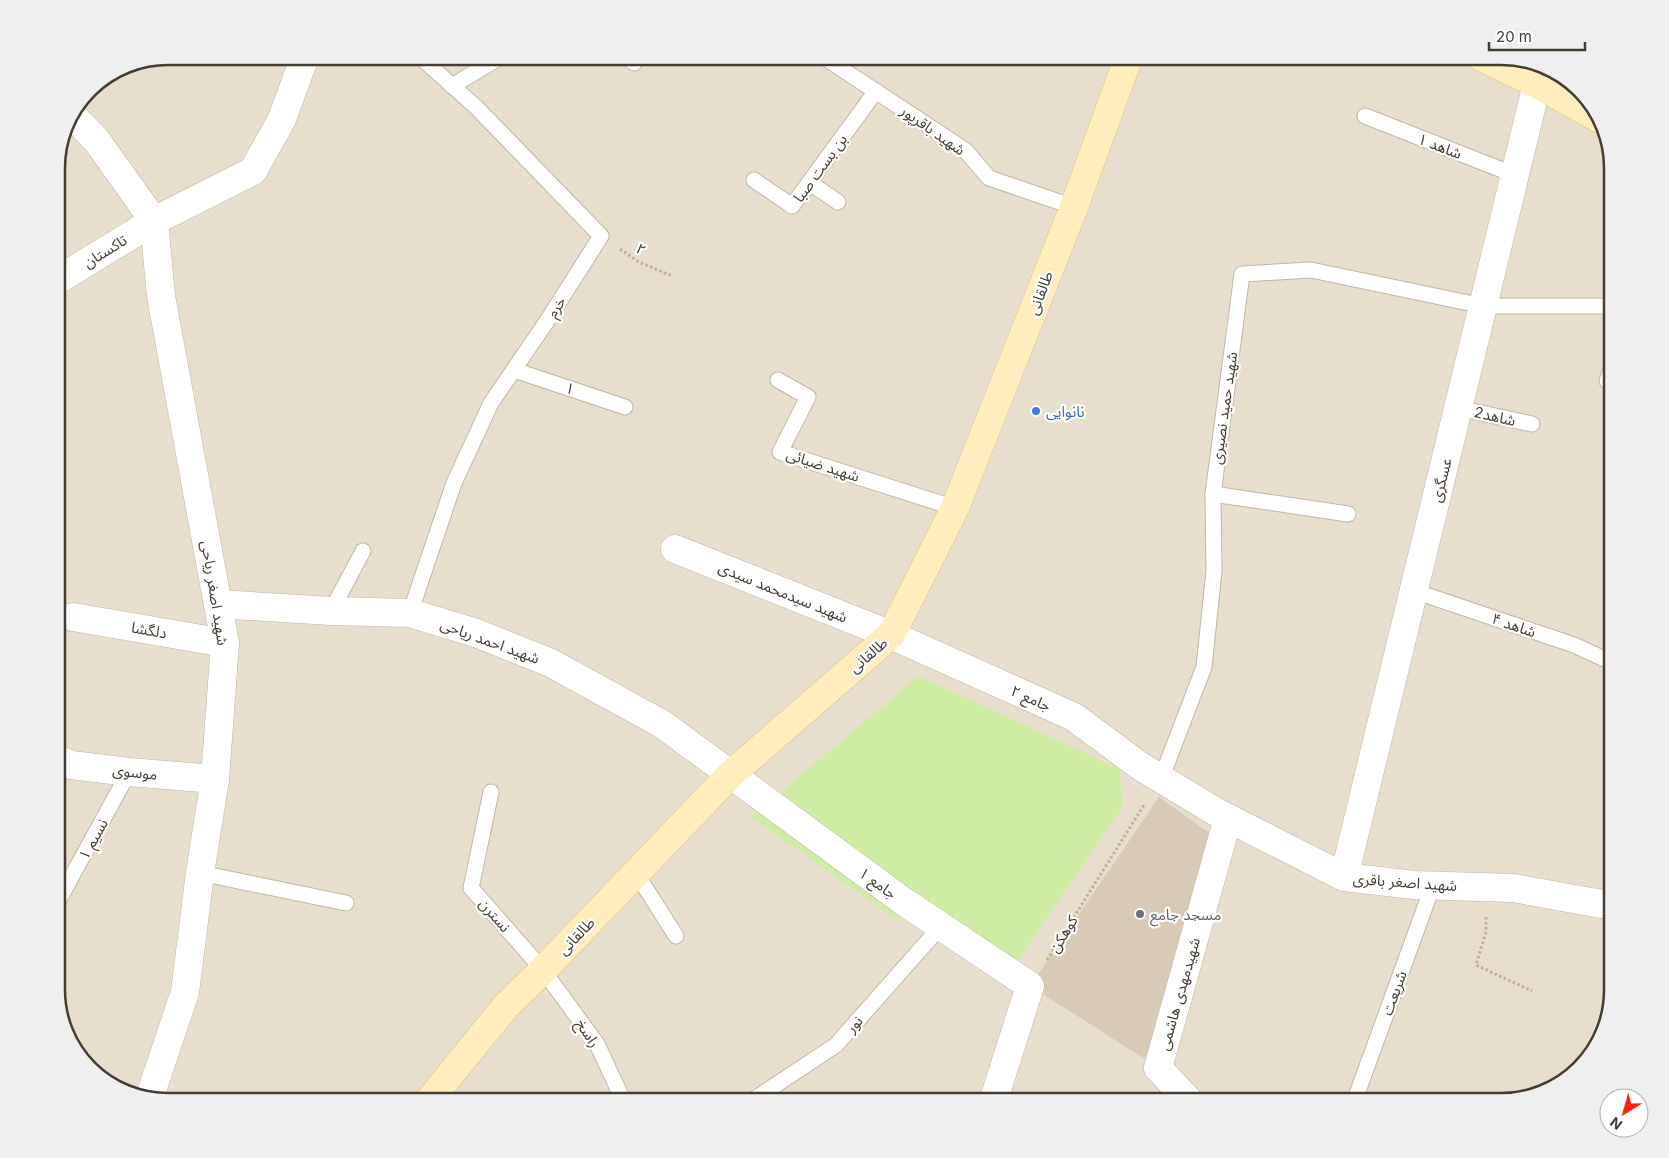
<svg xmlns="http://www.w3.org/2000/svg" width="1669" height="1158" viewBox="0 0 1669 1158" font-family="Inter,'Noto Sans Arabic',sans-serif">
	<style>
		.residential { fill: #e7dece }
		.green { fill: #ceeda3 }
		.building { fill: #d8cab7 }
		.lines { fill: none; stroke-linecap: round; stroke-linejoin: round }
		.lane-casing { stroke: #c1b7a5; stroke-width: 17 }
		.street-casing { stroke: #c1b7a5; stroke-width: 29 }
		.secondary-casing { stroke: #dbc38c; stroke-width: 29 }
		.path { stroke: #c2af92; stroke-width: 3; stroke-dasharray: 2.5 2.5; stroke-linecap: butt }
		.lane { stroke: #fff; stroke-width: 15 }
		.street { stroke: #fff; stroke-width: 28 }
		.secondary { stroke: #ffedbe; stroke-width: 28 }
		.shop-dot { fill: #3f7fe0; stroke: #fff; stroke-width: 2 }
		.worship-dot { fill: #6b7280; stroke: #fff; stroke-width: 2 }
		.labels { text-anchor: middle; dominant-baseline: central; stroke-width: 4.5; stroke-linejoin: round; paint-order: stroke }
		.street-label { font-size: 15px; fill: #443c31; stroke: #fff }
		.shop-label { font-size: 15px; fill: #366cbe; stroke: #fff; text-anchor: start }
		.worship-label { font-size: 15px; fill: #5b616d; stroke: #fff; text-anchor: start }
		.rim { fill: none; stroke: #443c31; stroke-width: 2.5 }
	</style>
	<rect width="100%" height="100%" fill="#f3ece0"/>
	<!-- residential -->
	<path class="residential" d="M 168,56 L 1501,56 L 1563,75 L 1598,112 L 1613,168 L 1613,990 L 1594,1052 L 1551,1090 L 1501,1102 L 168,1102 L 106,1083 L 71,1046 L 56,997 L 56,161 L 68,119 L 89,89 L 125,65 Z"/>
	<!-- green -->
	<path class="green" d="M 919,676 L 1119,769 L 1123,806 L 1014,966 L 892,916 L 751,817 Z"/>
	<!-- building -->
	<path class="building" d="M 1159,797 L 1222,842 L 1156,1066 L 1030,986 Z"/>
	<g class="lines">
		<!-- lane casing -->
		<g class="lane-casing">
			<g id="lane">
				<path d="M 626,56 L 634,63"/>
				<path d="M 822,56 L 965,150 L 989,178 L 1074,207"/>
				<path d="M 452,86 L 502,56"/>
				<path d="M 1365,116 L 1515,175"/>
				<path d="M 754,180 L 792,206 L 876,91"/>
				<path d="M 810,183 L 838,202"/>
				<path d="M 1613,363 L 1607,381 L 1613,384"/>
				<path d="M 514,370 L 625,407"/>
				<path d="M 778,380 L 808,397 L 780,452 L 955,508"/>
				<path d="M 1458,408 L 1532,424"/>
				<path d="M 1213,494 L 1348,514"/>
				<path d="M 1414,591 L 1574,645 L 1613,663"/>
				<path d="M 331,611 L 363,551"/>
				<path d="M 410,613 L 454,483 L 491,403 L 547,321 L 601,236 L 476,107 L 419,56"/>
				<path d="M 1161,779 L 1204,667 L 1214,571 L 1213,494 L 1242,274 L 1311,270 L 1483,306 L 1613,306"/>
				<path d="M 491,792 L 471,888 L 543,970 L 597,1044 L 624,1102"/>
				<path d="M 200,873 L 346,903"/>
				<path d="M 636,873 L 676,936"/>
				<path d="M 56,905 L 129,772"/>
				<path d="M 750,1102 L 836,1045 L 941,926"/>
				<path d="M 1354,1102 L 1433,885"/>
			</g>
		</g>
		<!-- street casing -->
		<g class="street-casing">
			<g id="street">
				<path d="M 71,114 L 97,141 L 154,221 L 161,296 L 225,643 L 215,779 L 200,873 L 185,992 L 150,1096"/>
				<path d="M 56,281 L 154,221 L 253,171 L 282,119 L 305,56"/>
				<path d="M 675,549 L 891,635 L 1074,717 L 1140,766 L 1218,813 L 1344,877 L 1414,885 L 1513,888 L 1613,906"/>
				<path d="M 218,604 L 331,611 L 410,613 L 476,633 L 551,663 L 662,724 L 903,901 L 1030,986 L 993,1102"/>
				<path d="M 73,617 L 225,643"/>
				<path d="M 56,758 L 71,765 L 129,772 L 215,779"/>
				<path d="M 1344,877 L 1537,84"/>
				<path d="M 1190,1102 L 1158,1068 L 1228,818"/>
			</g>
		</g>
		<!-- secondary casing -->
		<g class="secondary-casing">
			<g id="secondary">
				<path d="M 1479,56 L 1537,84 L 1600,119"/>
				<path d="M 428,1102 L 506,1006 L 543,970 L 730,775 L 891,635 L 955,508 L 1074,207 L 1129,56"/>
			</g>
		</g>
		<!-- path -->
		<g class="path">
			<path d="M 620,249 L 639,262 L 672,276"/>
			<path d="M 1486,917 L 1486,932 L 1476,965 L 1532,991"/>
			<path d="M 1047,960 L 1144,805"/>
		</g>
		<!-- lane -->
		<use href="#lane" class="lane"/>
		<!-- street -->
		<use href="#street" class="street"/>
		<!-- secondary -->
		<use href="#secondary" class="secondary"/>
	</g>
	<!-- markers -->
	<circle class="shop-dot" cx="1036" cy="411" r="5"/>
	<circle class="worship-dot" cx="1140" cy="914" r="5"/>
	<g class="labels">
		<!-- street labels -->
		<g class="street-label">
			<text transform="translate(933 130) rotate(35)">شهید باقرپور</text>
			<text transform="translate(1440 146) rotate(21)">شاهد ۱</text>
			<text transform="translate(820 168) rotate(-54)">بن بست صبا</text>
			<text transform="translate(641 249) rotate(31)">۲</text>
			<text transform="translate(105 251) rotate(-32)">تاکستان</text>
			<text transform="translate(1040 293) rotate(-69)">طالقانی</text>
			<text transform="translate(556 307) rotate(-58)">خرم</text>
			<text transform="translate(570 388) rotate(18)">۱</text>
			<text transform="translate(1224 408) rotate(-82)">شهید حمید نصیری</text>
			<text transform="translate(1495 416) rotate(13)">شاهد2</text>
			<text transform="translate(823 465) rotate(18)">شهید ضیائی</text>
			<text transform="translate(1441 480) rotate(-76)">عسگری</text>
			<text transform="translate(783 592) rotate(22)">شهید سیدمحمد سیدی</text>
			<text transform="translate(215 593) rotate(81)">شهید اصغر ریاحی</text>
			<text transform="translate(1514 625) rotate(19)">شاهد ۴</text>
			<text transform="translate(149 630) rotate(10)">دلگشا</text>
			<text transform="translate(490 641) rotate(20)">شهید احمد ریاحی</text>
			<text transform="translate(868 655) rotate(-41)">طالقانی</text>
			<text transform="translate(1031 698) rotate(24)">جامع ۲</text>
			<text transform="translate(135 772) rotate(6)">موسوی</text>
			<text transform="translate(93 839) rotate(-61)">نسیم ۱</text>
			<text transform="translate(1405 882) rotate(4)">شهید اصغر باقری</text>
			<text transform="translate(878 883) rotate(36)">جامع ۱</text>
			<text transform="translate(495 915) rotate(49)">نسترن</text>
			<text transform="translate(1063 934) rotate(-58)">کوهکن</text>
			<text transform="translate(576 936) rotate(-46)">طالقانی</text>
			<text transform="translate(1394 993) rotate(-70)">شریعت</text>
			<text transform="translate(1179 994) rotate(-74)">شهیدمهدی هاشمی</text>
			<text transform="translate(854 1024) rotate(-49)">نور</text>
			<text transform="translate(588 1033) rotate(56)">راسخ</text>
		</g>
		<!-- shop labels -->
		<g class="shop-label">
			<text x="1046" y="411">نانوایی</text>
		</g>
		<!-- worship labels -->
		<g class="worship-label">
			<text x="1150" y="914">مسجد جامع</text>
		</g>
	</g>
	<!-- crop -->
	<path d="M0 0H1669V1158H0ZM168 65H1501A103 103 0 0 1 1604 168V990A103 103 0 0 1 1501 1093H168A103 103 0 0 1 65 990V168A103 103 0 0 1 168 65Z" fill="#f0efef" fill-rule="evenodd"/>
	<path class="rim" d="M168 65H1501A103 103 0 0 1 1604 168V990A103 103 0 0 1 1501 1093H168A103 103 0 0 1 65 990V168A103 103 0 0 1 168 65Z"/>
	<!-- north arrow -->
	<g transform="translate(1624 1113) rotate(217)"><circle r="24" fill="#ffffff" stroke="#b4b1ad"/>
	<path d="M0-4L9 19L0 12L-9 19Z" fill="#ff260b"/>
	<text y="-8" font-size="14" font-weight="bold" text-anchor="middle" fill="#443c31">N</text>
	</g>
	<!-- scale -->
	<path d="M1489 42v8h96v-8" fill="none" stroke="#443c31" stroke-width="2.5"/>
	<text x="1496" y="42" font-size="15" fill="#443c31" stroke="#ffffff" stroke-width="4" paint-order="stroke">20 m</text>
</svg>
